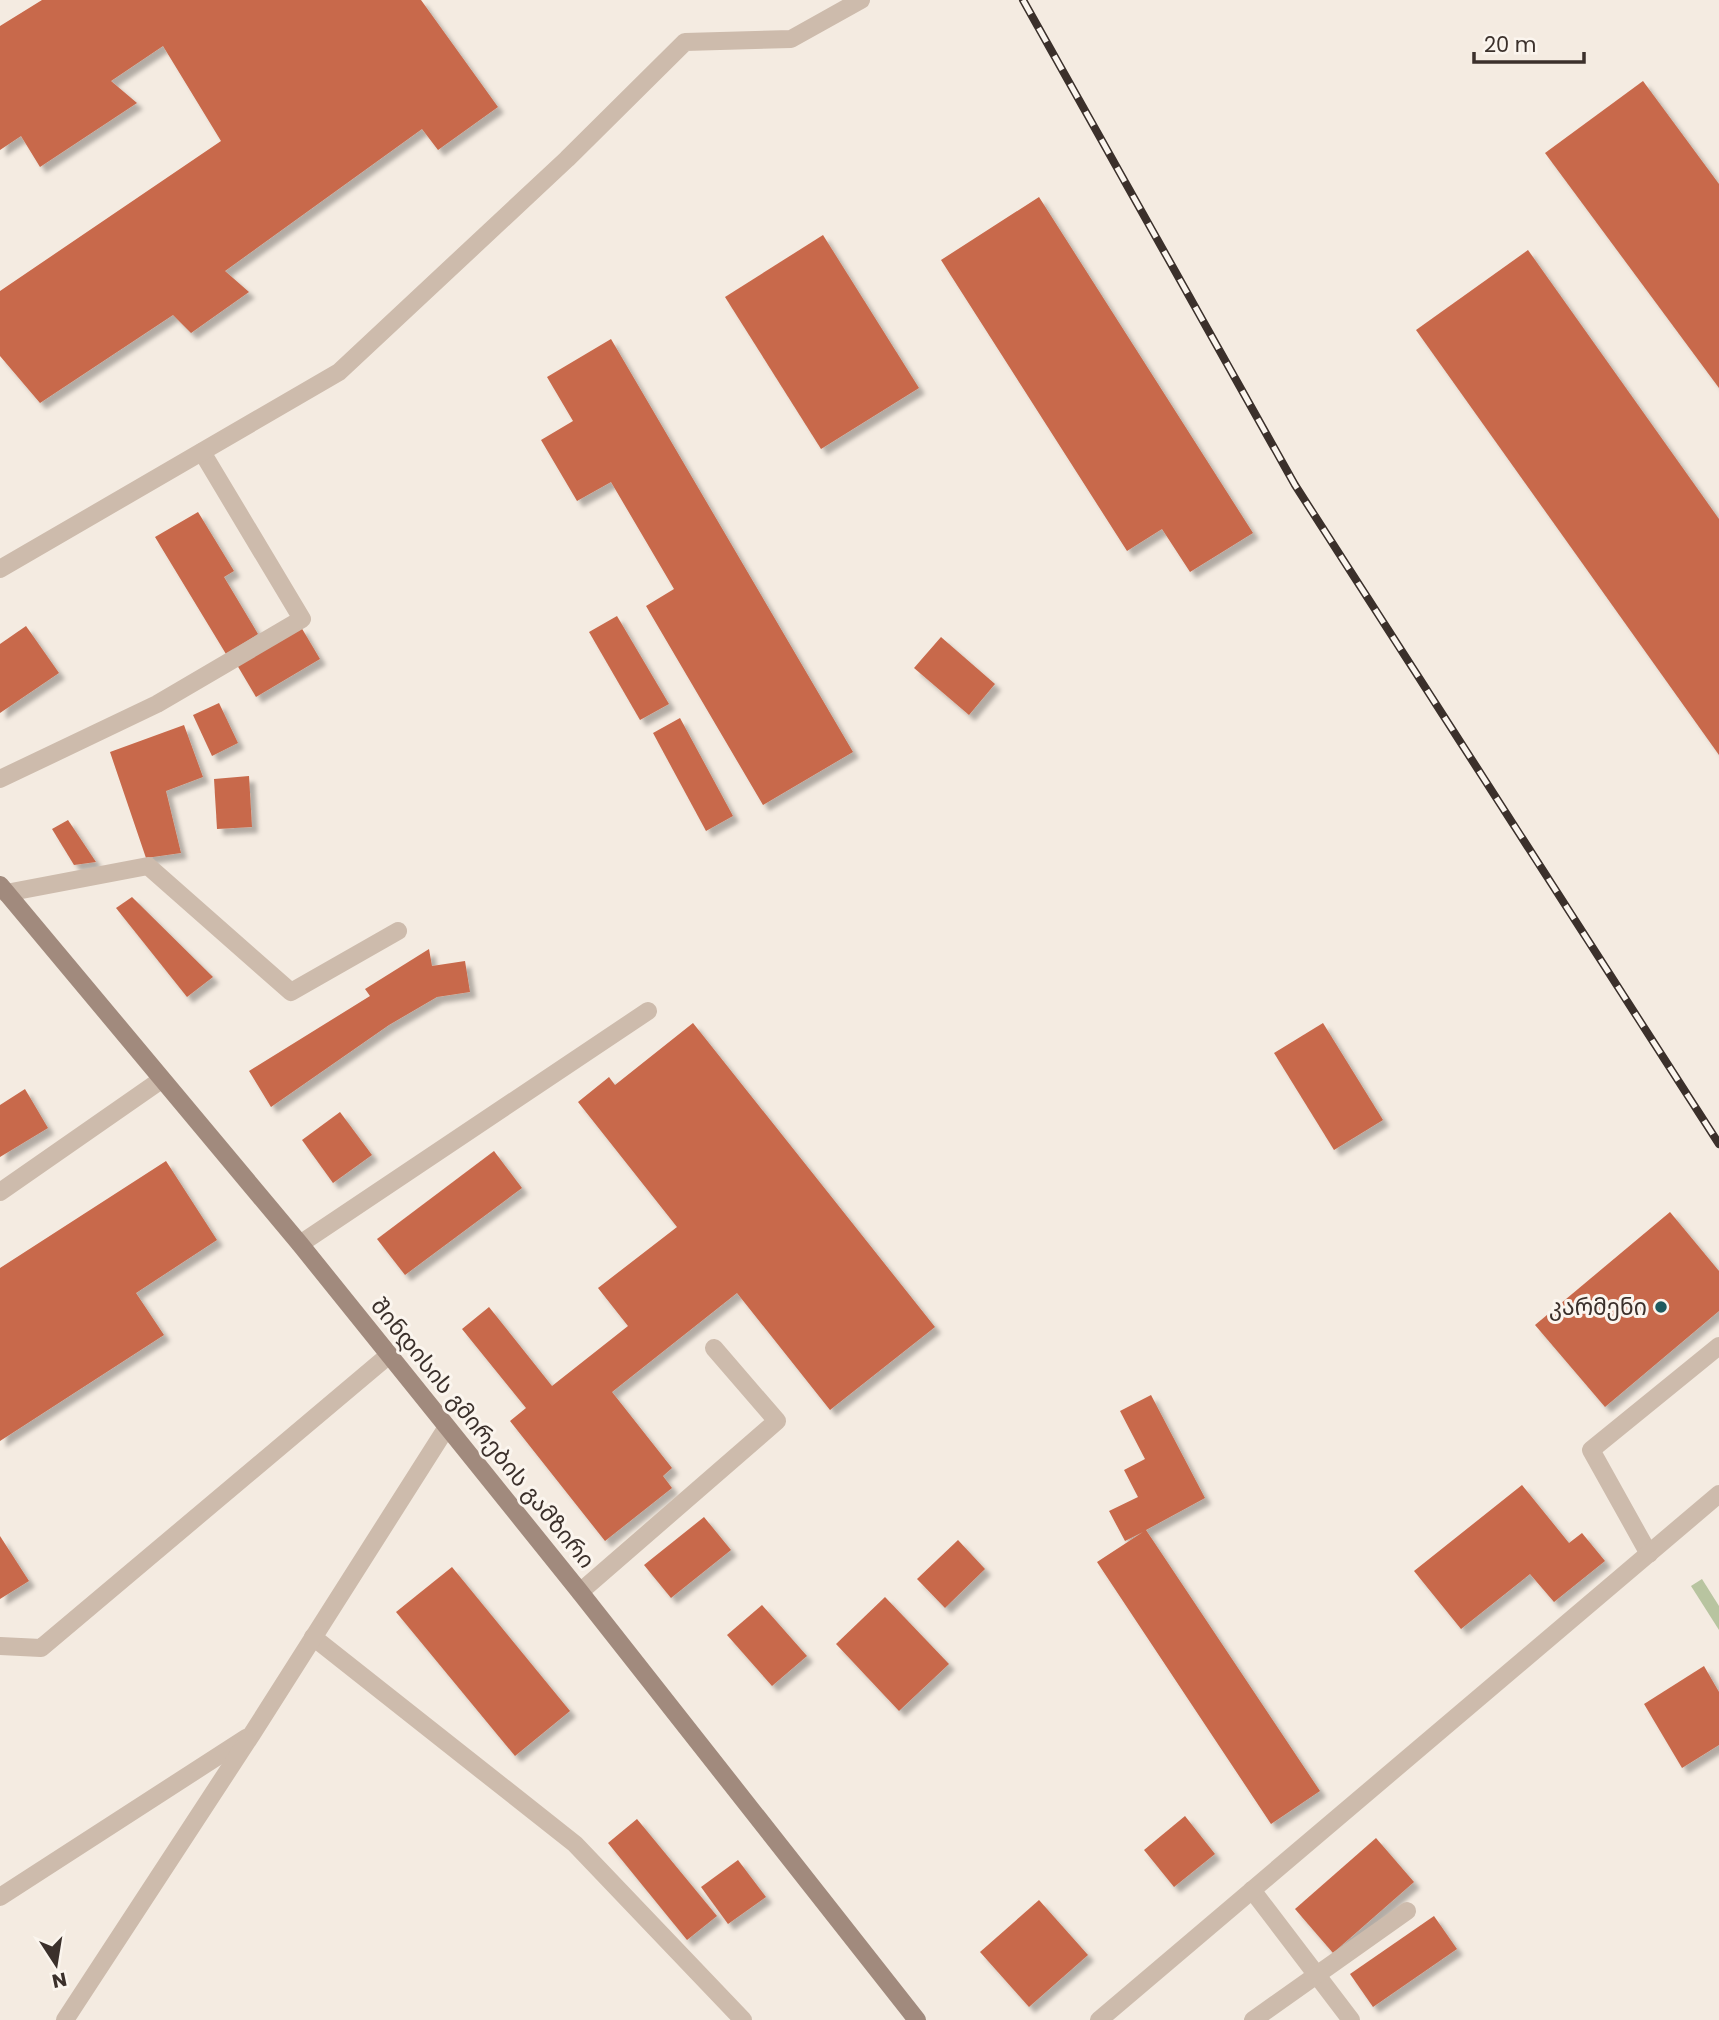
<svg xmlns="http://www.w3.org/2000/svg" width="1719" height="2020" viewBox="0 0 1719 2020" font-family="Poppins,'Noto Sans Georgian',sans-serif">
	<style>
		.green { fill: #b8c4a0 }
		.building { fill: #c8694b; filter: url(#shadow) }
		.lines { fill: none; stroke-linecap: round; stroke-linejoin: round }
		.service { stroke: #cdbbac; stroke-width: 18 }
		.minor { stroke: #cdbbac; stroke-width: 18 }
		.secondary { stroke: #a18a7d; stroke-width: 18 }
		.rail-casing { stroke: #3b302b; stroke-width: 8 }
		.rail { stroke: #fbf5ee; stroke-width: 5; stroke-dasharray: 16; stroke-linecap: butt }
		.poi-dot { fill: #1f5a5e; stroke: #fbf5ee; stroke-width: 2.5 }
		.labels { text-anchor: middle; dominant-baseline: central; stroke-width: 6; stroke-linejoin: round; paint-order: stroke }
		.poi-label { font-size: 23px; fill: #3b302b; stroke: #fbf5ee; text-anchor: end }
		.street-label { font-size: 23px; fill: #3b302b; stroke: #fbf5ee }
	</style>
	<defs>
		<filter id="shadow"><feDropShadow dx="6" dy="6" stdDeviation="2" flood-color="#0004"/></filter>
	</defs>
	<rect width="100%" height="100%" fill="#f4ebe1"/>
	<!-- green -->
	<path class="green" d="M 1702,1579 L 1719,1606 L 1719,1630 L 1691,1586 Z"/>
	<!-- building -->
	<g class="building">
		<path d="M 42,0 L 421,0 L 498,107 L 438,150 L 422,129 L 225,271 L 249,292 L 191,333 L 173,315 L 40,403 L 0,356 L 0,291 L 221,141 L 163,46 L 111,81 L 137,103 L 40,167 L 21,136 L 0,150 L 0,26 Z"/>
		<path d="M 1643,81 L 1719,184 L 1719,388 L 1545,153 Z"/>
		<path d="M 1039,197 L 1253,533 L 1190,572 L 1162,529 L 1127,551 L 941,260 Z"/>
		<path d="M 823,235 L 919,388 L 821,449 L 725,297 Z"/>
		<path d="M 1528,250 L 1719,519 L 1719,755 L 1416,330 Z"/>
		<path d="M 611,339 L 853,752 L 763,805 L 646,606 L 674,589 L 611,482 L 577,501 L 541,440 L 573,421 L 547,377 Z"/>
		<path d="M 198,512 L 234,571 L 224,577 L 258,634 L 226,654 L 155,537 Z"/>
		<path d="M 617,616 L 669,704 L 640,720 L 589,632 Z"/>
		<path d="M 26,626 L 59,673 L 0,713 L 0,644 Z"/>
		<path d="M 301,627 L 320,659 L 256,697 L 237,665 Z"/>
		<path d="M 941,637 L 995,684 L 969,715 L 914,668 Z"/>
		<path d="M 219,703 L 238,743 L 212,756 L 193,715 Z"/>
		<path d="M 680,718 L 733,816 L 706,831 L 653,733 Z"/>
		<path d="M 184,725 L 203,777 L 166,791 L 181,853 L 146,858 L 110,752 Z"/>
		<path d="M 249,776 L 252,827 L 217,829 L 214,779 Z"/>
		<path d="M 68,820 L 96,862 L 74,865 L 52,829 Z"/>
		<path d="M 132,897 L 213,977 L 187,997 L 116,908 Z"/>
		<path d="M 429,949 L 432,966 L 465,961 L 470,992 L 437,997 L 389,1025 L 271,1107 L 249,1071 L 370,996 L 365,989 Z"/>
		<path d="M 693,1023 L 935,1327 L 830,1410 L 737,1293 L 612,1392 L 672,1468 L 663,1476 L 672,1488 L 605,1541 L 510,1421 L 526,1408 L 462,1329 L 489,1307 L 552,1386 L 628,1326 L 598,1288 L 677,1227 L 578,1102 L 609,1077 L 615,1085 Z"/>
		<path d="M 1323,1023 L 1383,1120 L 1334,1150 L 1274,1053 Z"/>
		<path d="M 25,1089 L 48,1128 L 0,1157 L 0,1105 Z"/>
		<path d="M 340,1112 L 372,1155 L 333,1183 L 302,1140 Z"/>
		<path d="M 494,1151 L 522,1188 L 405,1275 L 377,1239 Z"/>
		<path d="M 166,1161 L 217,1240 L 136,1293 L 164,1335 L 0,1441 L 0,1268 Z"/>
		<path d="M 1670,1212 L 1719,1271 L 1719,1311 L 1605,1407 L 1535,1325 Z"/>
		<path d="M 1151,1395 L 1205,1498 L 1146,1530 L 1320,1791 L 1271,1824 L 1097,1562 L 1143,1532 L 1125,1541 L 1109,1511 L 1138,1497 L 1124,1470 L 1145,1459 L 1120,1411 Z"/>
		<path d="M 1522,1485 L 1569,1543 L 1582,1533 L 1605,1561 L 1554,1602 L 1530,1574 L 1461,1629 L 1414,1571 Z"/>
		<path d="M 704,1517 L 731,1550 L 671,1598 L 644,1565 Z"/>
		<path d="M 0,1536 L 29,1581 L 0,1599 Z"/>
		<path d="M 958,1540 L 985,1569 L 945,1608 L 917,1579 Z"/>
		<path d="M 452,1567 L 570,1711 L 515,1756 L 396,1612 Z"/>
		<path d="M 885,1597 L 949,1664 L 899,1711 L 836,1644 Z"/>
		<path d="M 762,1605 L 807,1656 L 772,1686 L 727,1635 Z"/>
		<path d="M 1704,1666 L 1719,1692 L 1719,1745 L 1682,1768 L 1644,1704 Z"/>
		<path d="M 1185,1816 L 1215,1854 L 1174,1887 L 1144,1850 Z"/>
		<path d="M 637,1819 L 717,1916 L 687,1940 L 608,1843 Z"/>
		<path d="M 1376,1838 L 1414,1882 L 1333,1953 L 1295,1909 Z"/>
		<path d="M 738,1860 L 766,1897 L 728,1924 L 701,1887 Z"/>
		<path d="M 1039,1900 L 1088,1955 L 1029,2007 L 980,1952 Z"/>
		<path d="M 1434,1916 L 1457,1949 L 1373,2007 L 1350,1974 Z"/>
	</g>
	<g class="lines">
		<!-- service -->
		<g class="service">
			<path d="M 0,779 L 157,704 L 302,619 L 202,452"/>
			<path d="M 6,893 L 148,866 L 291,992 L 398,931"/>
			<path d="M 0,1192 L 161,1080"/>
			<path d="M 300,1244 L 648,1011"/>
			<path d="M 1649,1554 L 1591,1450 L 1719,1346"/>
			<path d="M 580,1592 L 777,1421 L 714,1348"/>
			<path d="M 313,1637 L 575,1844 L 743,2020"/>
			<path d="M 0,1646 L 41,1648 L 389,1355"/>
			<path d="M 1252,1890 L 1351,2020"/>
			<path d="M 0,1897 L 246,1738"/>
			<path d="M 65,2020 L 252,1734 L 447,1427"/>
			<path d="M 1253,2020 L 1407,1911"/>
		</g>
		<!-- minor -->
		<g class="minor">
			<path d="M 0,569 L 339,372 L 567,159 L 685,42 L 791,39 L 861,0"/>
			<path d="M 1099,2020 L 1719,1494"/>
		</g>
		<!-- secondary -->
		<path class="secondary" d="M 0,885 L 300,1244 L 580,1592 L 917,2020"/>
		<!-- rail casing -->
		<g class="rail-casing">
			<path id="rail" d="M 1023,0 L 1295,485 L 1719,1144"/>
		</g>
		<!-- rail -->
		<use href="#rail" class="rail"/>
	</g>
	<!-- markers -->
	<circle class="poi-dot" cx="1661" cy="1307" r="7"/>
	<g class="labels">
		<!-- poi labels -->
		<g class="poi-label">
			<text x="1647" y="1307">კარმენი</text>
		</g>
		<!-- street labels -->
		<g class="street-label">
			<text transform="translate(483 1433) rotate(51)">შინდისის გმირების გამზირი</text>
		</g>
	</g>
	<!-- north arrow -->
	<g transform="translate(56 1964) rotate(168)" stroke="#fbf5ee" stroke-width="5" paint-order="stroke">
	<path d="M0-5L12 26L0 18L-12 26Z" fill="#3b302b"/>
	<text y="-10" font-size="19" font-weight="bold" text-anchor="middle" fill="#3b302b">N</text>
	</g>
	<!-- scale -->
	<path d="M1474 52v10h110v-10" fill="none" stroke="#3b302b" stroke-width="3.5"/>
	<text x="1484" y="52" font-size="21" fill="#3b302b" stroke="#fbf5ee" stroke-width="5" paint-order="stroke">20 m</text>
</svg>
